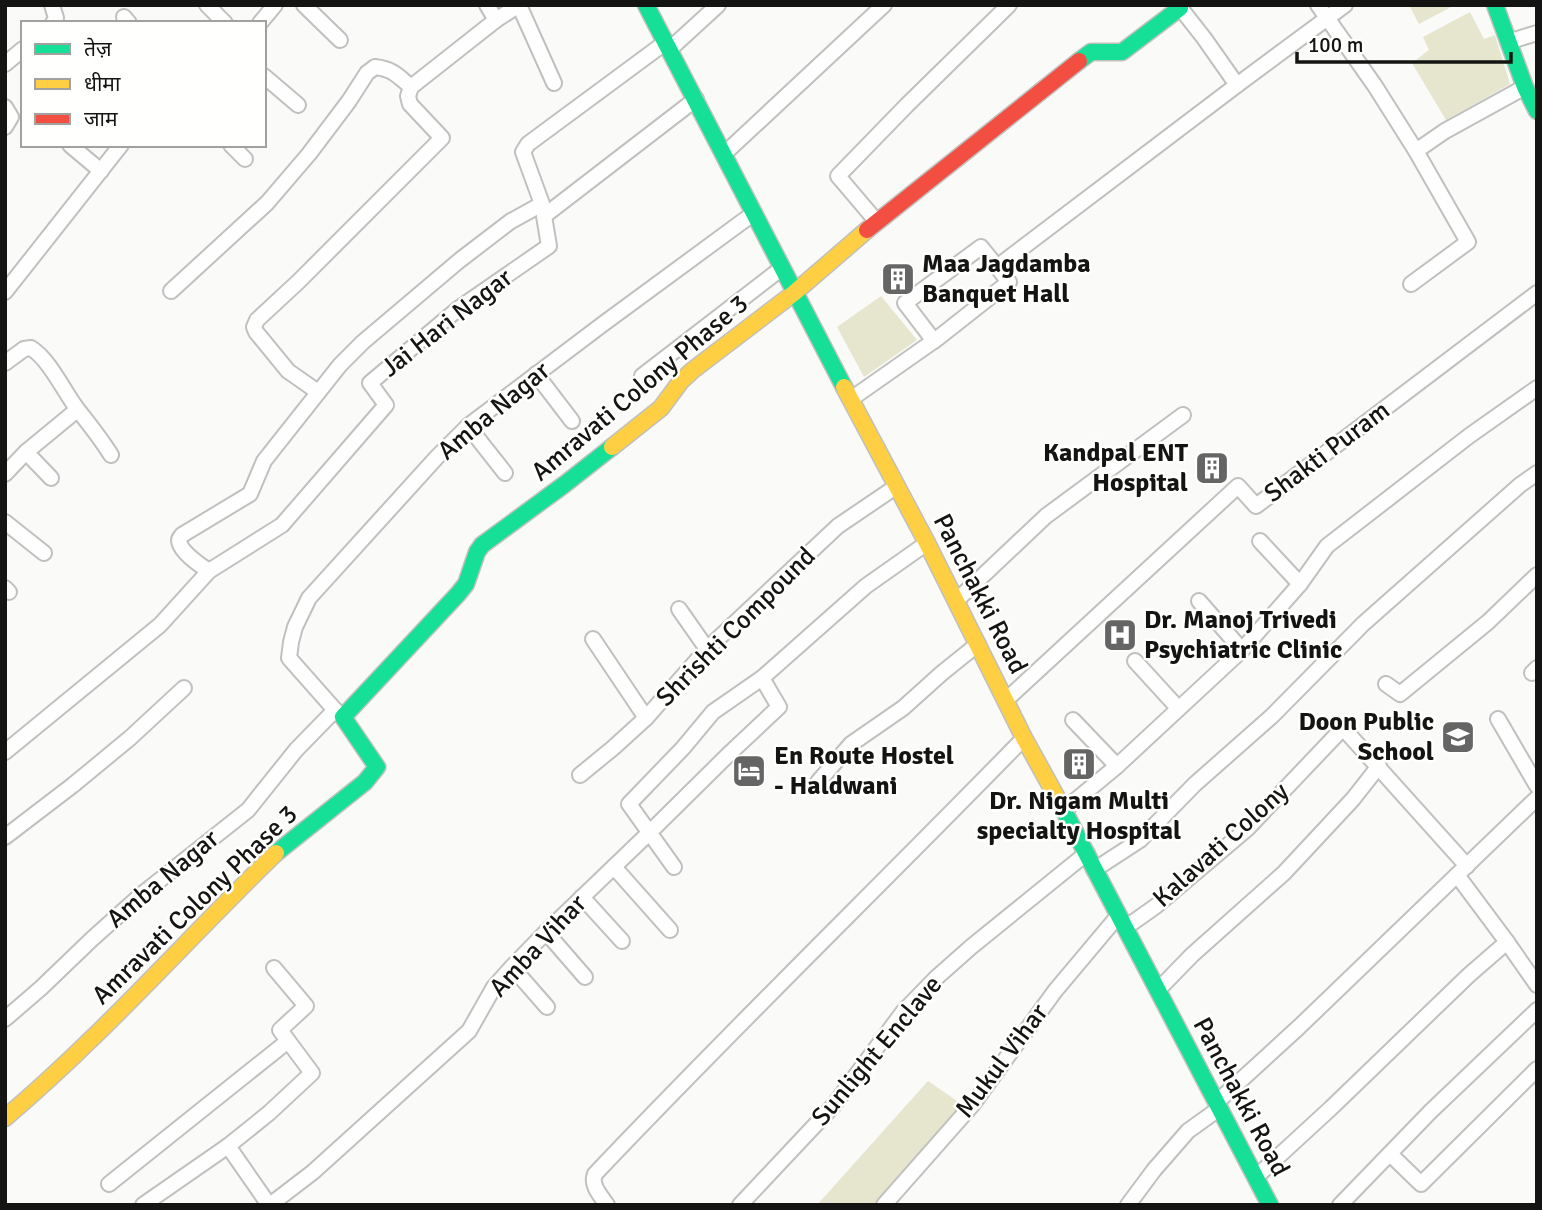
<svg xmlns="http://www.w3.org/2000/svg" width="1542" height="1210" viewBox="0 0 1542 1210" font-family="Signika,'Noto Sans Devanagari',sans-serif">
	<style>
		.green { fill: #e5e6cd }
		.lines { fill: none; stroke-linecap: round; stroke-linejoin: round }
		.street-casing { stroke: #c0c0bf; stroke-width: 18 }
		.fast-casing { stroke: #c0c0bf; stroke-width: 19 }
		.slow-casing { stroke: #c0c0bf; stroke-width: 19 }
		.jam-casing { stroke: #c0c0bf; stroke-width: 19 }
		.street { stroke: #fefefe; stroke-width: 14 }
		.fast { stroke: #16e098; stroke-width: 16 }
		.slow { stroke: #ffcf43; stroke-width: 16 }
		.jam { stroke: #f24e42; stroke-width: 16 }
		.labels { text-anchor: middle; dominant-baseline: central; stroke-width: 5; stroke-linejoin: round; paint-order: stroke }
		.poi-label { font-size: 26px; font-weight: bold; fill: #141413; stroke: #fffffe; text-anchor: start }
		.street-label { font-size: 26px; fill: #141413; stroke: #fffffe }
	</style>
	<rect width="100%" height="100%" fill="#fafbf9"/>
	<!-- green -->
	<g class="green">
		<path d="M 1409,5 L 1455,5 L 1419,24 Z"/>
		<path d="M 1470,12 L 1484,39 L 1495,35 L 1510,84 L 1446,120 L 1412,63 L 1429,50 L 1423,37 Z"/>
		<path d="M 881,296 L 917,340 L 864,377 L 837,327 Z"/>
		<path d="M 928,1081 L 963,1105 L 873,1205 L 817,1205 Z"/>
	</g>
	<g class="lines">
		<!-- street casing -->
		<g class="street-casing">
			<g id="street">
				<path d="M 52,5 L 56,18 L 53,23"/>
				<path d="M 207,5 L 225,23"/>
				<path d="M 304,5 L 340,40"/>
				<path d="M 487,5 L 496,20"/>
				<path d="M 519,5 L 554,83"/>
				<path d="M 1178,5 L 1204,38 L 1237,85"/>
				<path d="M 1318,5 L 1375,86 L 1416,151"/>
				<path d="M 124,17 L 129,23"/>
				<path d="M 260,23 L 275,5"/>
				<path d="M 1508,42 L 1537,33"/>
				<path d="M 670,49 L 718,5"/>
				<path d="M 5,64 L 23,49"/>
				<path d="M 264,76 L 298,105"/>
				<path d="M 5,107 L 11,117 L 5,127"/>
				<path d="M 70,145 L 101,171"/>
				<path d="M 231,145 L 245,159"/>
				<path d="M 724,154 L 884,5"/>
				<path d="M 877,222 L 838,176 L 907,105 L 1009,5"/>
				<path d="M 1411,284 L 1468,242 L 1416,151 L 1445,131 L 1525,87"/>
				<path d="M 171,291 L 267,203 L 309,154 L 349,101 L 367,73 L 375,67 C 393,69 398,76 411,87"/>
				<path d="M 5,292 L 121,145"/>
				<path d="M 934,341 L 905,303 L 981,247 L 997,267"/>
				<path d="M 5,363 L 24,349 L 31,348 C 50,360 64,392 78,410 C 90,425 101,439 111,455"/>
				<path d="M 536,374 L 572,421"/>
				<path d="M 642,376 L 782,268"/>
				<path d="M 318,392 L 288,371 L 256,332 L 254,327 L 257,320 L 298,282 L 442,138 L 410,104 L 408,96 L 411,87 L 496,20 L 519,5"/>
				<path d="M 851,399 L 938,338 L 1009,282 L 997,267 L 1237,85 L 1345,5"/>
				<path d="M 468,426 L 505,473"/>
				<path d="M 26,452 L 51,478"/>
				<path d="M 5,474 L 26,452 L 77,410"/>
				<path d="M 5,522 L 44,553"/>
				<path d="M 1260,541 L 1300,584"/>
				<path d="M 209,571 C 201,566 179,551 179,540 C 179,538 181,537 182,535 L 250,494 L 264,461 L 340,365 L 363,342 L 460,260 L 511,221 L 542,204 L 523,152 L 528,144 L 666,42"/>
				<path d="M 5,588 L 9,592"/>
				<path d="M 956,601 L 1046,516 L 1183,415"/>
				<path d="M 1199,601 L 1242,650"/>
				<path d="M 679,609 L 707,649"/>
				<path d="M 593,639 L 646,718"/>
				<path d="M 1135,661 L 1178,708"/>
				<path d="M 1532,673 L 1537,668"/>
				<path d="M 1386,684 L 1400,694 L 1488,622 L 1537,575"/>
				<path d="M 1006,700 L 1238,486 L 1256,506 L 1537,293"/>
				<path d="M 335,710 L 289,658 L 291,642 L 295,627 L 309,598 L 437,457 L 468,426 L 603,324 L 754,213"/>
				<path d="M 1498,719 L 1537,786"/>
				<path d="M 1073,720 L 1117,766"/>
				<path d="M 5,752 L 160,625 L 209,571 L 282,525 L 386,405 L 370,383 L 458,309 L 549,246 L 544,216 L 696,99"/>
				<path d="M 580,775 L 613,748 L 646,718 L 707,649 L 838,526 L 897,486"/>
				<path d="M 818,782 L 851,744 L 903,708 L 942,673 L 978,644"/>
				<path d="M 1064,810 L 1117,766 L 1242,650 L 1300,584 L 1327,546 L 1469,436 L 1537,388"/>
				<path d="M 5,837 L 73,785 L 130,738 L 184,688"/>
				<path d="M 614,867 L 670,930"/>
				<path d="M 674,867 L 629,804 L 683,748 L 713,712 L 762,678 L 866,586 L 927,543"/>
				<path d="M 1094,870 L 1140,840 L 1195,784 L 1272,716 L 1363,624 L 1520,485 L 1537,473"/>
				<path d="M 1457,875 L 1507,942 L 1537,985"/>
				<path d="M 582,897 L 622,941"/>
				<path d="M 1125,928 L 1156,906 L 1247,829 L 1343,728 L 1467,866"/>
				<path d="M 546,932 L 585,977"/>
				<path d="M 512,967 L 547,1007"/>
				<path d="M 1158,990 L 1192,955 L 1284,873 L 1353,799 L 1379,766"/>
				<path d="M 5,1019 L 41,988 L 92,939 L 141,895 L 248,810 L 296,750 L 335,710 L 340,715"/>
				<path d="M 1217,1102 L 1299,1027 L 1537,798"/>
				<path d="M 228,1146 L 269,1205"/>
				<path d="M 1390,1154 L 1421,1184 L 1537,1069"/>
				<path d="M 1256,1177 L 1331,1108 L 1469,975 L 1507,942"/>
				<path d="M 109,1184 L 288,1041"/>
				<path d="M 143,1205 L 228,1146 L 269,1113 L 312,1073 L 280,1030 L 306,1006 L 274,968"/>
				<path d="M 270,1205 L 313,1172 L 469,1031 L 494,987 L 512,967 L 546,932 L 650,832 L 731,752 L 779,707 L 762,678"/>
				<path d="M 607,1205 C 601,1196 590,1185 595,1174 C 735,1026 882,884 1024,738"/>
				<path d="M 740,1205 L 834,1105 L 903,1012 L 936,978 L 971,947 L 1087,853"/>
				<path d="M 884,1205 L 973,1104 L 1055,991 L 1118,916"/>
				<path d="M 1128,1205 L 1154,1170 L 1188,1131 L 1220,1108"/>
				<path d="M 1340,1205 L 1431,1111 L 1537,1010"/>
			</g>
		</g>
		<!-- fast casing -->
		<g class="fast-casing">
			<g id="fast">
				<path d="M 646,5 L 844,387"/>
				<path d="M 1495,5 L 1525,87 L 1537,111"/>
				<path d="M 1079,61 L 1091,52 L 1122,52 L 1180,8"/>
				<path d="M 1061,805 L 1270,1205"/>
				<path d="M 276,853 L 365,782 L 377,767 L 343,717 L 458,594 L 466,584 L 477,552 L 482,545 L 565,484 L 612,447"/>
			</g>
		</g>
		<!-- slow casing -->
		<g class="slow-casing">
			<g id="slow">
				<path d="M 844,387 L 927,543 L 1024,738 L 1061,805"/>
				<path d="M 612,447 L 661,408 L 681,381 L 693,370 L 794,293 L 867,230"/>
				<path d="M 5,1118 C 102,1036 185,941 276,853"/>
			</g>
		</g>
		<!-- jam casing -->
		<g class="jam-casing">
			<path id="jam" d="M 867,230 L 1079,61"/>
		</g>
		<!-- street -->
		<use href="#street" class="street"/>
		<!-- fast -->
		<use href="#fast" class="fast"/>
		<!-- slow -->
		<use href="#slow" class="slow"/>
		<!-- jam -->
		<use href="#jam" class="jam"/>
	</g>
	<!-- icons -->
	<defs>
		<g id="building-square" transform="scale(1.75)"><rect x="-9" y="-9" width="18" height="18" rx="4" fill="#646564" stroke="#fffffe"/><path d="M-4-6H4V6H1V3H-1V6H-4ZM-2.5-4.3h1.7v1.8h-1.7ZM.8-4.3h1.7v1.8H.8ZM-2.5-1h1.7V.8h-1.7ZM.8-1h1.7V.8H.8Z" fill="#fff"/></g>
		<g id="hospital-square" transform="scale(1.75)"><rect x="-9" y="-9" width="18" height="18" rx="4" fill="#646564" stroke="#fffffe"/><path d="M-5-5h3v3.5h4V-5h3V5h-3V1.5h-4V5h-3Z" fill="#fff"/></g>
		<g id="school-square" transform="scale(1.75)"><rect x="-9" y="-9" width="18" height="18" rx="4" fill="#646564" stroke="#fffffe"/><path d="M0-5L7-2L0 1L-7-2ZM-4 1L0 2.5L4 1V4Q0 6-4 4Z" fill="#fff"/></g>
		<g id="hotel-square" transform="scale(1.75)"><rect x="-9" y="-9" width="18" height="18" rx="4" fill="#646564" stroke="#fffffe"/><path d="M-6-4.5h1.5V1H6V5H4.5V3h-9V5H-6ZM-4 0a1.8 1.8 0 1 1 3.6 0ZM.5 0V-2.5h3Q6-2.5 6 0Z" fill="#fff"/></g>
	</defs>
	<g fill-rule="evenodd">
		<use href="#building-square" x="898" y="279"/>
		<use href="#building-square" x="1212" y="468"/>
		<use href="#hospital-square" x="1120" y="635"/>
		<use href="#school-square" x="1458" y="737"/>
		<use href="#building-square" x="1079" y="764"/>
		<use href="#hotel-square" x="749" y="771"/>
	</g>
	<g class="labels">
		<!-- poi labels -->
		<g class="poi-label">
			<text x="922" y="264">Maa Jagdamba<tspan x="922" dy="30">Banquet Hall</tspan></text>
			<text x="1188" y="453" text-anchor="end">Kandpal ENT<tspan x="1188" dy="30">Hospital</tspan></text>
			<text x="1144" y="620">Dr. Manoj Trivedi<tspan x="1144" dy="30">Psychiatric Clinic</tspan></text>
			<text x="1434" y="722" text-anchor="end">Doon Public<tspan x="1434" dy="30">School</tspan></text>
			<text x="774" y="756">En Route Hostel<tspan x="774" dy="30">- Haldwani</tspan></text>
			<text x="1079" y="801" text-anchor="middle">Dr. Nigam Multi<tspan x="1079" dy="30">specialty Hospital</tspan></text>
		</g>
		<!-- street labels -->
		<g class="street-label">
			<text transform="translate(447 323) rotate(-38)">Jai Hari Nagar</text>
			<text transform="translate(640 388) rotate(-40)">Amravati Colony Phase 3</text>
			<text transform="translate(494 411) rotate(-40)">Amba Nagar</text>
			<text transform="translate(1327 452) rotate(-37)">Shakti Puram</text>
			<text transform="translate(980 594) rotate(63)">Panchakki Road</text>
			<text transform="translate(736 627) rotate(-45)">Shrishti Compound</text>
			<text transform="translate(1221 845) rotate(-42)">Kalavati Colony</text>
			<text transform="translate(163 879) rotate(-40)">Amba Nagar</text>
			<text transform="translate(195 905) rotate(-44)">Amravati Colony Phase 3</text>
			<text transform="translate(538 946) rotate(-47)">Amba Vihar</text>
			<text transform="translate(877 1051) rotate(-50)">Sunlight Enclave</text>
			<text transform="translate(1002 1061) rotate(-53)">Mukul Vihar</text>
			<text transform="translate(1241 1097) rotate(62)">Panchakki Road</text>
		</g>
	</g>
	<!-- border -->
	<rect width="1542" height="1210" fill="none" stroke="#141413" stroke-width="14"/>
	<!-- legend -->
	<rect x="21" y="21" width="245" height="126" fill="#fffffe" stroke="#a1a1a0" stroke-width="2"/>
	<rect x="35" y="44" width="35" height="10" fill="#16e098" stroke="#a1a1a0" stroke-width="2"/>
	<text x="84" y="56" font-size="21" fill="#141413">तेज़</text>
	<rect x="35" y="79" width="35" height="10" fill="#ffcf43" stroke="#a1a1a0" stroke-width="2"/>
	<text x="84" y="91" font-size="21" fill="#141413">धीमा</text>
	<rect x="35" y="114" width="35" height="10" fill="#f24e42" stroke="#a1a1a0" stroke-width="2"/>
	<text x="84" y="126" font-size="21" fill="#141413">जाम</text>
	<!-- scale -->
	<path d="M1297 52v10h214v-10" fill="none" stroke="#141413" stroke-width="3.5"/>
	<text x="1308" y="52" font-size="21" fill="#141413" stroke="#fffffe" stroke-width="5" paint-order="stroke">100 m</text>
</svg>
